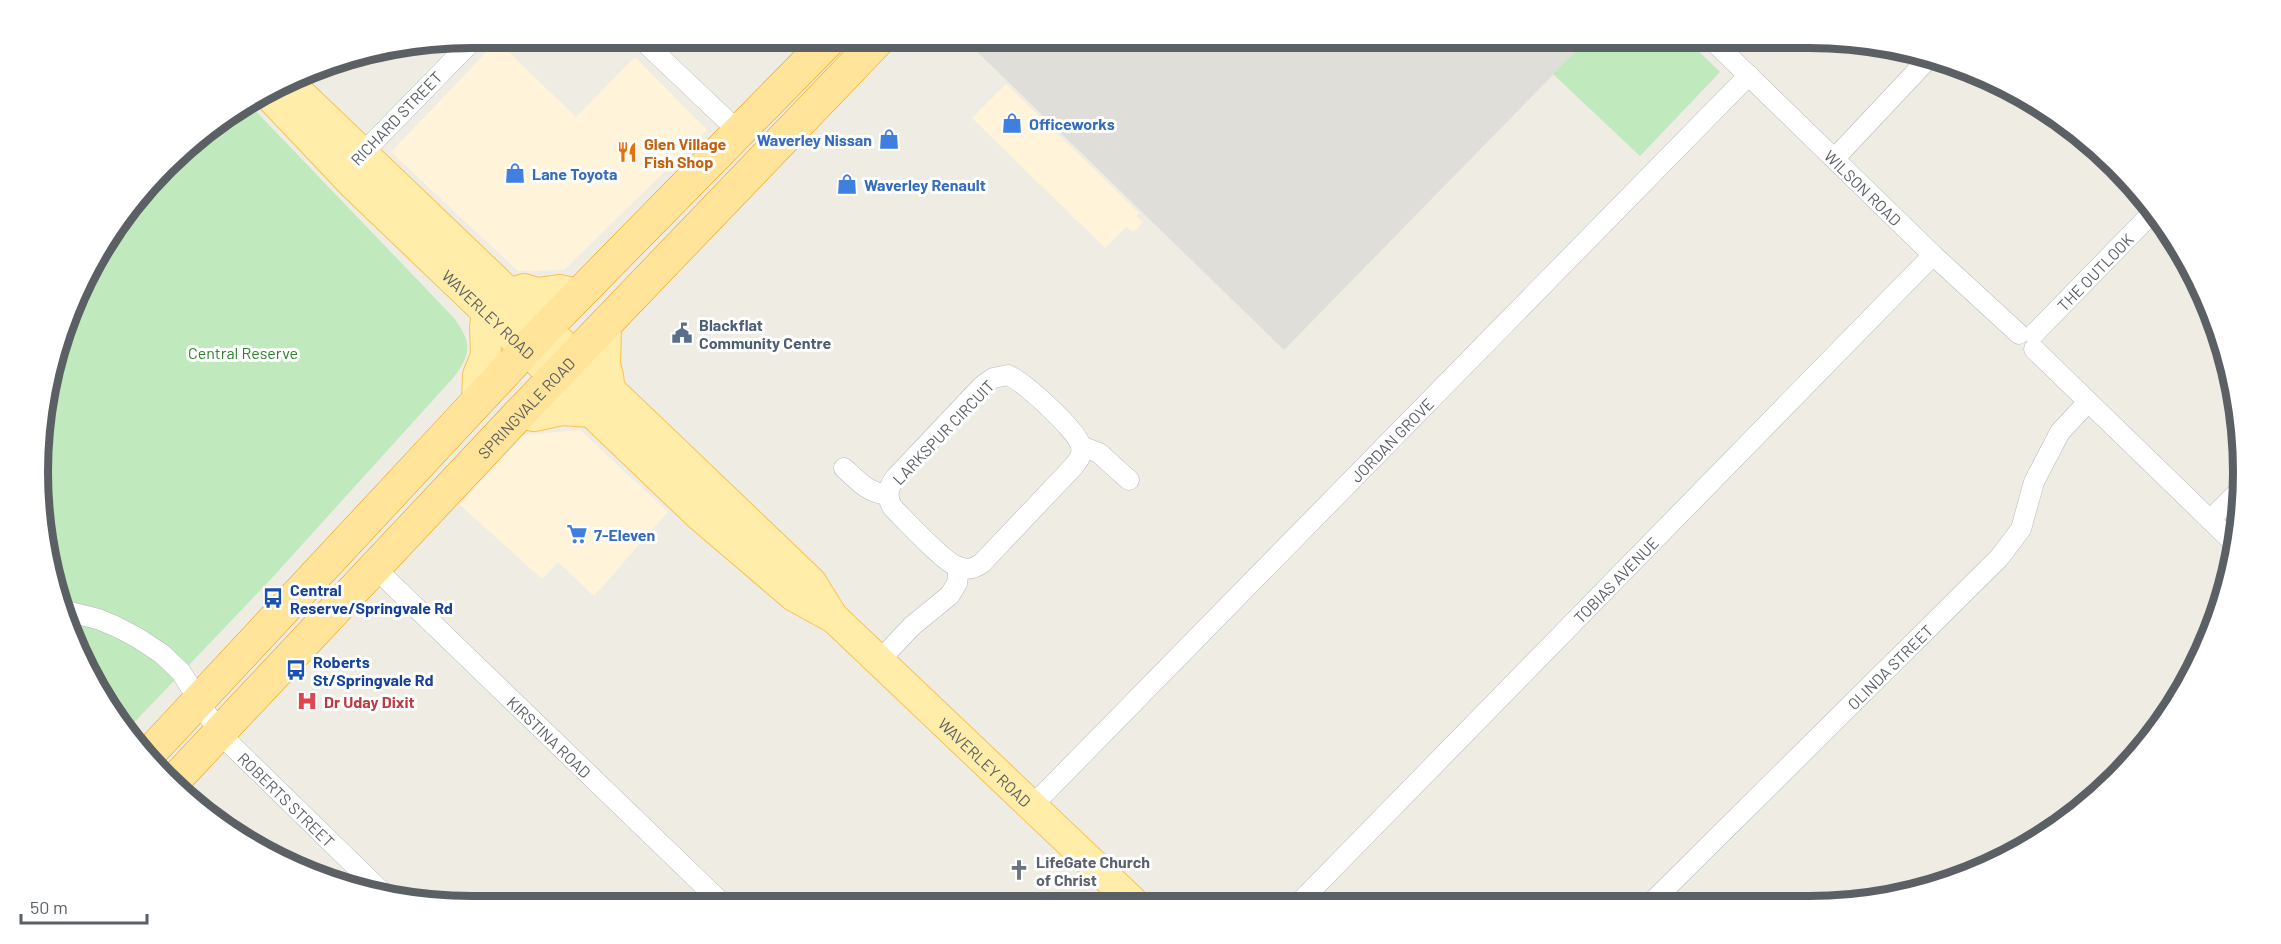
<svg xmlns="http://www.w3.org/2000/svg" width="2281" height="944" viewBox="0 0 2281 944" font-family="Barlow,sans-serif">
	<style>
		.commercial { fill: #fff4d9 }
		.industrial { fill: #e0ded8 }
		.green { fill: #c0e9be }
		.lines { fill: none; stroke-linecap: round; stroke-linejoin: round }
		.minor-casing { stroke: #b6babe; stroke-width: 21 }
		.primary-casing { stroke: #fbc350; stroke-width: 32 }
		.trunk-casing { stroke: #f39b00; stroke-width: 34 }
		.minor { stroke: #fff; stroke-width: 20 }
		.primary { stroke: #ffeda9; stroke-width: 30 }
		.trunk { stroke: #ffe49a; stroke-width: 33 }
		.labels { text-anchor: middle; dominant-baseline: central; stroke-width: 6; stroke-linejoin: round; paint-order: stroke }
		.street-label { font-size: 16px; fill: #5b6065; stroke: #fff }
		.shop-label { font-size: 16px; font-weight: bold; fill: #366cbe; stroke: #fff; text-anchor: start }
		.food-label { font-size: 16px; font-weight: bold; fill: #c56008; stroke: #fff; text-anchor: start }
		.service-label { font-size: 16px; font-weight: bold; fill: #4e5e75; stroke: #fff; text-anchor: start }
		.park-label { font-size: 16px; fill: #2e822e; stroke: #fff }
		.transit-label { font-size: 16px; font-weight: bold; fill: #164399; stroke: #fff; text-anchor: start }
		.health-label { font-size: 16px; font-weight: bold; fill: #be3a42; stroke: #fff; text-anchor: start }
		.worship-label { font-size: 16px; font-weight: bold; fill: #5b616d; stroke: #fff; text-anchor: start }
		.rim { fill: none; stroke: #5b6065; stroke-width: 8 }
	</style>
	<rect width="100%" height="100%" fill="#efece3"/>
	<!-- commercial -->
	<g class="commercial">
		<path d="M 497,41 L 576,117 L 635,57 L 707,130 L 564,270 L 518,271 L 391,152 Z"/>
		<path d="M 1006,84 L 1139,213 L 1136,216 L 1143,222 L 1134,232 L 1126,227 L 1105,248 L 972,118 Z"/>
		<path d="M 580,430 L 668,512 L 594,596 L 558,562 L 542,579 L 460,505 L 523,435 Z"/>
	</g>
	<!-- industrial -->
	<path class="industrial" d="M 963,38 L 1589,38 L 1284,350 Z"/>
	<!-- green -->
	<g class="green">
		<path d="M 1589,38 L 1685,38 L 1720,72 L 1640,156 L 1553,74 Z"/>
		<path d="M 247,102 L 454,318 C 472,343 472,353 453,378 L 271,579 L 127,730 L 111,713 L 71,639 L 46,557 L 41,415 L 60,333 L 96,255 L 186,145 Z"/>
	</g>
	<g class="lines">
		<!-- minor casing -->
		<g class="minor-casing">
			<g id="minor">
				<path d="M 640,38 L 739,132"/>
				<path id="s1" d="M 1710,38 L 1933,255 L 2019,334"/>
				<path d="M 1835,158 L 1930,57"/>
				<path d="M 356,160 L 475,38"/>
				<path id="s2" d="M 2034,334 L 2155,210"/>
				<path d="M 2034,349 L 2236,545"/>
				<path d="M 1008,375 C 1024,382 1077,430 1081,446 C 1083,455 1078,461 1073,467 L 982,563 C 974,569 966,571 956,566 C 942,560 906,521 893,508 C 886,498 888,487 895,478 L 982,386 L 993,378 Z"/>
				<path d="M 1081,446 L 1099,453 L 1129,480"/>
				<path d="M 844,468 C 858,481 868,493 888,495"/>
				<path d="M 2210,520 L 2241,489"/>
				<path id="s3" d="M 374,567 L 725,906"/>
				<path id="s4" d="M 62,610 L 98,619 L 115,626 L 138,638 L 162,654 L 181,672 L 219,733 L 382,892"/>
				<path d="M 880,660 L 912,626 L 950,595 L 957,583 L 959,567"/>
				<path id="s5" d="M 1033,805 L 1749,75"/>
				<path id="s6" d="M 1651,903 L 1999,558 L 2021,529 L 2034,482 L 2060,432 L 2088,402"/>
				<path id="s7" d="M 1298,904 L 1933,255"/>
			</g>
		</g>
		<!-- primary casing -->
		<g class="primary-casing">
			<g id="primary">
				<path d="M 287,81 L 811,582 L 832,616"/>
				<path id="s8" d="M 265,91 L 354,185 L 698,514 L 794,596 L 834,618 L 1136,905"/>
				<path d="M 508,294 L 524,289 L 537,293 L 559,290 L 578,294"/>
				<path d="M 605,323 C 607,337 605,349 605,362 C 606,374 611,376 608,390"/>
				<path d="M 477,401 L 478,375 L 486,356 L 485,327 L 487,313"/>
				<path d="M 520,413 L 534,416 L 562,410 L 591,412"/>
			</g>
		</g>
		<!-- trunk casing -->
		<g class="trunk-casing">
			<g id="trunk">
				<path d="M 149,754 L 545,329 L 831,38"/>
				<path id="s9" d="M 174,781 L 520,413 L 880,38"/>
			</g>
		</g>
		<!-- minor -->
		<use href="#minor" class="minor"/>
		<!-- primary -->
		<use href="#primary" class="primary"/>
		<!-- trunk -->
		<use href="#trunk" class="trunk"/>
	</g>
	<!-- icons -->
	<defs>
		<g id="shop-bare" transform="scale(1.62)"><path d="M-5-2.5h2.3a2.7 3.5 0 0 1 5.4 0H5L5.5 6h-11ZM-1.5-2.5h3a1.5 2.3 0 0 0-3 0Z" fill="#3f7fe0" stroke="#fff" stroke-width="2.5" paint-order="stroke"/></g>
		<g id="restaurant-bare" transform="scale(1.62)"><path d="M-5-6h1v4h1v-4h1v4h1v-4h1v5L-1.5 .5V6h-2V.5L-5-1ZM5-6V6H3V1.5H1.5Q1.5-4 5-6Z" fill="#e8710a" stroke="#fff" stroke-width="2.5" paint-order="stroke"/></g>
		<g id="civic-bare" transform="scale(1.62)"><path d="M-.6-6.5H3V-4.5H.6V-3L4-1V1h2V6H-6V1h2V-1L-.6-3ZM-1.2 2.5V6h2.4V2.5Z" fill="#5c6f8a" stroke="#fff" stroke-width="2.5" paint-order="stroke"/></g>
		<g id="supermarket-bare" transform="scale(1.62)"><path d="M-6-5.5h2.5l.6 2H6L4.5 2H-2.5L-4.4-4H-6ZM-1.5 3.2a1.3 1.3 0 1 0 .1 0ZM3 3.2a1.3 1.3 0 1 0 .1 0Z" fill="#3f7fe0" stroke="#fff" stroke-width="2.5" paint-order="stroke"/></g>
		<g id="bus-bare" transform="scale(1.62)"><path d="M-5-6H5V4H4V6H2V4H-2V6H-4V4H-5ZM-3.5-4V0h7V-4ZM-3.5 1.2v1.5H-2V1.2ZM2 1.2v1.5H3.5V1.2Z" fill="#1a4fb4" stroke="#fff" stroke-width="2.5" paint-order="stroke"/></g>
		<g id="hospital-bare" transform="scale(1.62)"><path d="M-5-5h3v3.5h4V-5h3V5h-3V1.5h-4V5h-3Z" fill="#e0444e" stroke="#fff" stroke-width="2.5" paint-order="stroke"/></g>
		<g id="church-bare" transform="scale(1.62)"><path d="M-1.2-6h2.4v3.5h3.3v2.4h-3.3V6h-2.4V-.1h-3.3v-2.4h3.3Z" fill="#6b7280" stroke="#fff" stroke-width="2.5" paint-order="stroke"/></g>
	</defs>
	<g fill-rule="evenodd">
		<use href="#shop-bare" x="1012" y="123"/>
		<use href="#shop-bare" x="889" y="139"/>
		<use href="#restaurant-bare" x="627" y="152"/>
		<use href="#shop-bare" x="515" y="173"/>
		<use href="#shop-bare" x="847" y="184"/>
		<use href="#civic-bare" x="682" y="333"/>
		<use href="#supermarket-bare" x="577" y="534"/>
		<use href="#bus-bare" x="273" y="598"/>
		<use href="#bus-bare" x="296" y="670"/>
		<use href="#hospital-bare" x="307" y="701"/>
		<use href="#church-bare" x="1019" y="870"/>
	</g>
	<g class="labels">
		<!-- street labels -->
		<g class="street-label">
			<text transform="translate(396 118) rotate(-46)">RICHARD STREET</text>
			<text stroke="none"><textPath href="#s1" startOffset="214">WILSON ROAD</textPath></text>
			<text stroke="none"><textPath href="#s2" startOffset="87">THE OUTLOOK</textPath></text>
			<text stroke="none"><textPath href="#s8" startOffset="316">WAVERLEY ROAD</textPath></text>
			<text stroke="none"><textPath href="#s9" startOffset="513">SPRINGVALE ROAD</textPath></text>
			<text transform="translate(943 432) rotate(-46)">LARKSPUR CIRCUIT</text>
			<text stroke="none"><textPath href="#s5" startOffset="512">JORDAN GROVE</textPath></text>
			<text stroke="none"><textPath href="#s7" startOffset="454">TOBIAS AVENUE</textPath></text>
			<text stroke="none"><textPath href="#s6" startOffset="336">OLINDA STREET</textPath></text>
			<text stroke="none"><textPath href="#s3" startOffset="244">KIRSTINA ROAD</textPath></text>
			<text stroke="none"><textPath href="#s8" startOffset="986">WAVERLEY ROAD</textPath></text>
			<text stroke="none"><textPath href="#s4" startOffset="303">ROBERTS STREET</textPath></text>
		</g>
		<!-- shop labels -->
		<g class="shop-label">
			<text x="1029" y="123">Officeworks</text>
			<text x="872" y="139" text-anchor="end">Waverley Nissan</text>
			<text x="532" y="173">Lane Toyota</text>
			<text x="864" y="184">Waverley Renault</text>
			<text x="594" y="534">7-Eleven</text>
		</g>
		<!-- food labels -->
		<g class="food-label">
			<text x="644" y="143">Glen Village<tspan x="644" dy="18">Fish Shop</tspan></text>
		</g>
		<!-- service labels -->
		<g class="service-label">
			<text x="699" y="324">Blackflat<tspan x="699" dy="18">Community Centre</tspan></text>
		</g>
		<!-- park labels -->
		<g class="park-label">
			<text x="243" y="352">Central Reserve</text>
		</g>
		<!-- transit labels -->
		<g class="transit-label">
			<text x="290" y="589">Central<tspan x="290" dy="18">Reserve/Springvale Rd</tspan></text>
			<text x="313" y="661">Roberts<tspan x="313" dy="18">St/Springvale Rd</tspan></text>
		</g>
		<!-- health labels -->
		<g class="health-label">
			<text x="324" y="701">Dr Uday Dixit</text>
		</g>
		<!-- worship labels -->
		<g class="worship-label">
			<text x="1036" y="861">LifeGate Church<tspan x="1036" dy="18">of Christ</tspan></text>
		</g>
	</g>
	<!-- crop -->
	<path d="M0 0H2281V944H0ZM472 48H1809A424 424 0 0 1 2233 472V472A424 424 0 0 1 1809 896H472A424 424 0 0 1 48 472V472A424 424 0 0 1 472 48Z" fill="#fff" fill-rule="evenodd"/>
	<path class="rim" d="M472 48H1809A424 424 0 0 1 2233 472V472A424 424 0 0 1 1809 896H472A424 424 0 0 1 48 472V472A424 424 0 0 1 472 48Z"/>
	<!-- scale -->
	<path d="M21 914v9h126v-9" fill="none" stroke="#5b6065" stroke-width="3"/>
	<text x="30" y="914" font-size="18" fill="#5b6065" stroke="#ffffff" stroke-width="4.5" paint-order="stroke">50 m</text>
</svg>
